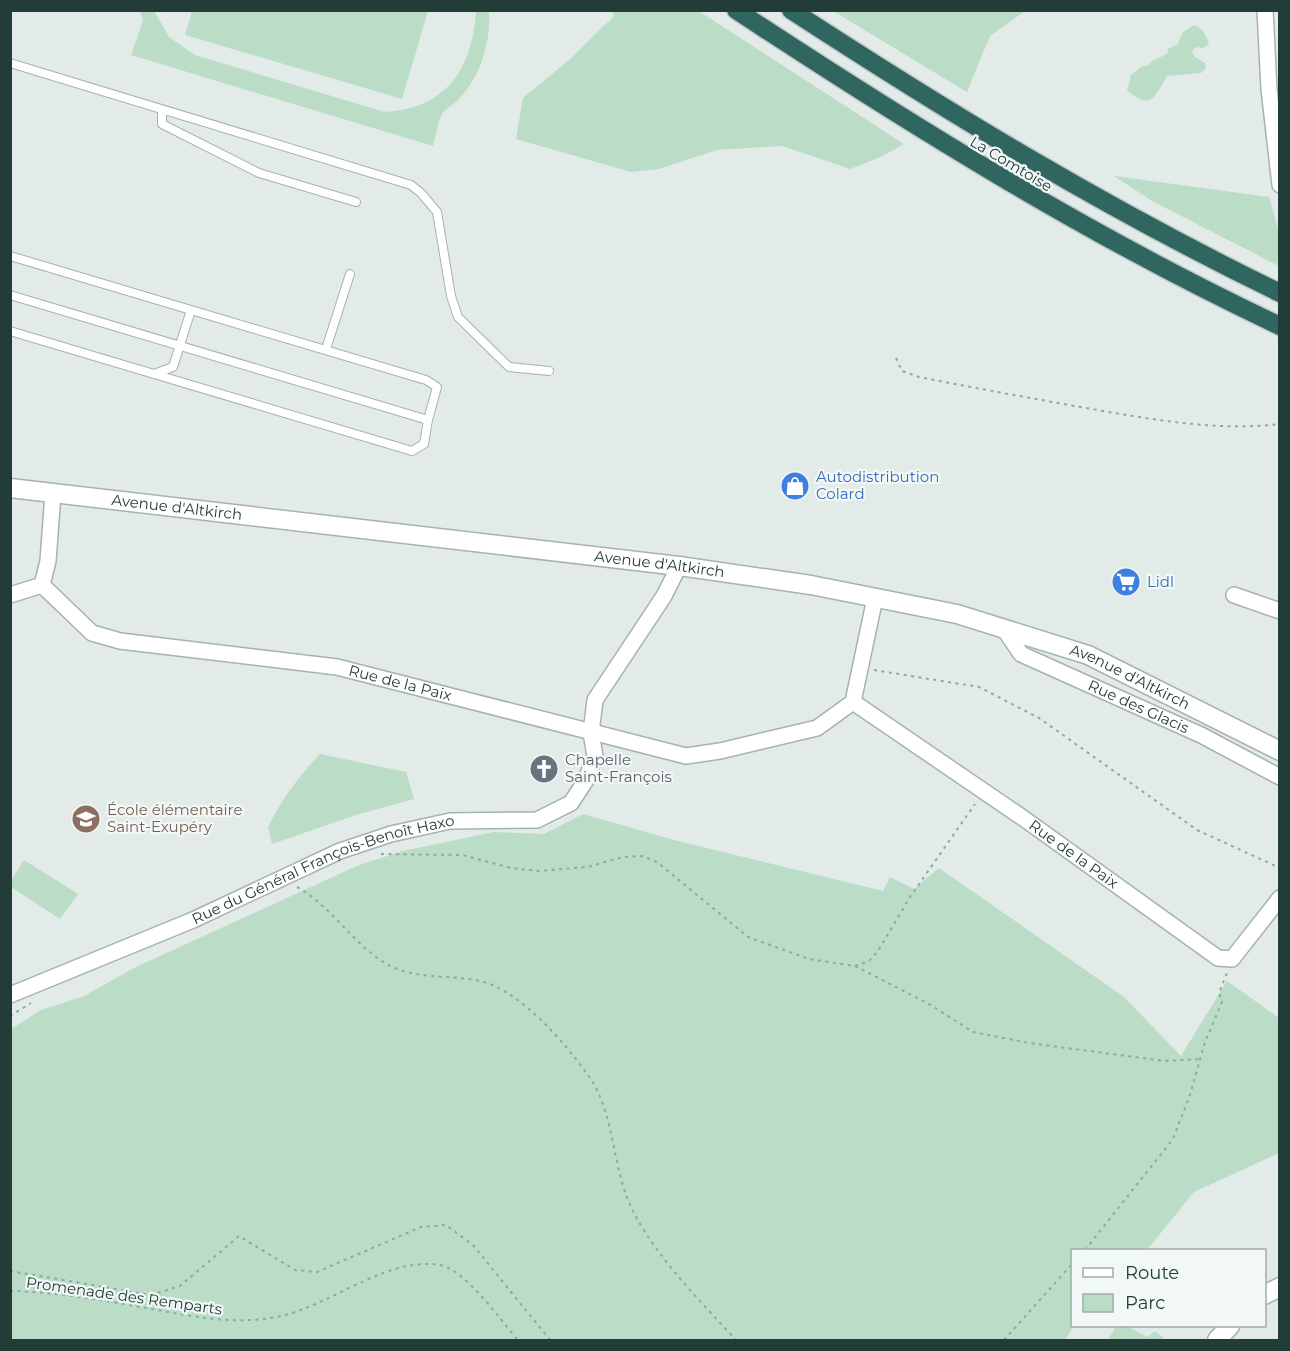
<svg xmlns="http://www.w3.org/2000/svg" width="1290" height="1351" font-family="Montserrat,sans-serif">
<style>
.green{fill:#bbdcc7}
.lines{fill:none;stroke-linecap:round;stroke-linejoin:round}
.service-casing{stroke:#a5b3af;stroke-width:10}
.minor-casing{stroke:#a5b3af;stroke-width:18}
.tertiary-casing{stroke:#a5b3af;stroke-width:21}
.secondary-casing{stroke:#a0b7b1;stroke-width:21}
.motorway-casing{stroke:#c1c8c7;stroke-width:21}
.path{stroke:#83aea4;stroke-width:2;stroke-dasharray:3 4.5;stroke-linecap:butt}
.service{stroke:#fff;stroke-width:8}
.minor{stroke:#fff;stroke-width:15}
.tertiary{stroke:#fff;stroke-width:18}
.secondary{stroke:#fff;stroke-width:18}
.motorway{stroke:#2f6760;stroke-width:18}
.labels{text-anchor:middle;stroke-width:4.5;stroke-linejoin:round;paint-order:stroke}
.street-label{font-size:15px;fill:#223c37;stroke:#f2f8f6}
.shop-label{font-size:15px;fill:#366cbe;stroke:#f2f8f6;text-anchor:start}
.worship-label{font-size:15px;fill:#5b616d;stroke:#f2f8f6;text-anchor:start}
.education-label{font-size:15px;fill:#785e54;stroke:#f2f8f6;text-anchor:start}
</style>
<rect width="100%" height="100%" fill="#e2ebe8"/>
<!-- green -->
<path class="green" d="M697 10 904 144 883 156 850 169 782 146 717 150 659 169 631 172 516 139 523 98 569 60 614 16 612 11Z
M140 11H154L169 37 195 55 385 112C447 108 472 69 476 11H489C491 43 480 79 456 102 453 105 448 107 445 110 438 118 436 136 433 146L131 55 143 21Z
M192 11V10L428 11 402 99 185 35Z
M833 11H1025L990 36 967 92Z
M1194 25C1203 28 1206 35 1209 44L1203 48 1196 47 1192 51 1195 57 1205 63 1206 68 1201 73 1167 76C1155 96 1151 112 1127 90L1131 75 1141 67 1149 65 1152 61 1167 54 1168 49 1178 44 1183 32Z
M1114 176 1269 197 1279 232V266L1152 201Z
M320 754 406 772 414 799 356 815 272 844 268 827C284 796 297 779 320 754Z
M583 814 674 840 883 891 890 877 914 889 939 868 1124 997 1181 1056 1227 981 1279 1018V1153L1194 1192 1147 1250H1072L1074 1326 1065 1340H11V1029L41 1010 84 996 136 967 359 865 403 851 494 832 544 834Z
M24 860 78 894 60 919 11 887V881Z
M1116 1326H1127L1147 1337 1155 1331 1166 1340H1108Z"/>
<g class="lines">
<!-- service casing -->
<g class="service-casing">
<path id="service" d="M10 63 411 185 421 193 437 212 451 296 458 317 509 367 549 371
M162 110V124L259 173 356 202
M10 256 191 310
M10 295 428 420 437 387 426 380 191 310 173 367 154 374 10 331
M326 349 350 274
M154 374 412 451 424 444 428 420"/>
</g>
<!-- minor casing -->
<g class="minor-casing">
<g id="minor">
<path d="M1265 10 1269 89 1280 185"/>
<path id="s1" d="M53 494 48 561 42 585 92 633 120 641 337 667 686 756 720 751 817 728 853 702 875 598"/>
<path d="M10 595 42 585"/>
<path d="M1234 595 1280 611"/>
<path id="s2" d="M1004 629 1021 654 1201 735 1280 777"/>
<path id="s3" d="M853 702 1023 818 1218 958 1232 959 1280 898"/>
<path id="s4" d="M10 995 193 920 340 851 391 834 450 821 537 820 571 803 586 780 595 756 591 733 595 700 664 596 679 566"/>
</g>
</g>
<!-- tertiary casing -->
<g class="tertiary-casing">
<g id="tertiary">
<path id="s5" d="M10 488 679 566 811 585 957 614 1088 655 1280 751"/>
</g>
</g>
<!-- secondary casing -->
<g class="secondary-casing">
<path id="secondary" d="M1264 1295 1280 1287
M1217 1340 1230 1326"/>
</g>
<!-- motorway casing -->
<g class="motorway-casing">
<path id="motorway" d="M736 10C912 126 1089 236 1280 326
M791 10C952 115 1107 209 1280 293"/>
</g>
<!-- path -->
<path class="path" d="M896 358 902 371 919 377C980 389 1041 400 1103 411 1162 421 1220 431 1280 424
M874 670 979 687 1039 718 1197 830 1280 868
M381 854 462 855 511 868 539 871 587 867 623 857 643 856 657 862 748 937 809 959 855 966 869 961 878 951 910 897 975 804
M297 887C335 908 356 951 395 968 422 979 452 975 480 981 520 990 565 1043 588 1075 612 1108 612 1154 625 1192 642 1243 700 1301 736 1340
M855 966 929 1004 973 1032 1029 1043 1165 1061 1201 1059
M10 1016 31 1003
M1085 1250 1173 1139 1190 1095 1205 1042 1222 1002 1219 993 1227 973
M10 1271 151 1295 180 1286 239 1236 295 1270 317 1272 421 1227 446 1225 473 1245 550 1340
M10 1291C55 1292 102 1300 146 1308 191 1316 236 1326 281 1316 331 1305 388 1256 440 1265 466 1270 500 1320 518 1340
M1004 1340 1072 1264"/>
<!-- service -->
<use href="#service" class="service"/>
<!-- minor -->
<use href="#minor" class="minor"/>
<!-- tertiary -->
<use href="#tertiary" class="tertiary"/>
<!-- secondary -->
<use href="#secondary" class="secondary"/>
<!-- motorway -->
<use href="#motorway" class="motorway"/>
</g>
<!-- icons -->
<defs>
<g id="shop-disc" transform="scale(1.5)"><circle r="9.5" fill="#3f7fe0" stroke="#f2f8f6"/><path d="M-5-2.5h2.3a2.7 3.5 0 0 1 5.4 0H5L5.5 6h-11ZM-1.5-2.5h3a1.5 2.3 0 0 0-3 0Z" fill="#fff"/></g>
<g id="supermarket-disc" transform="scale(1.5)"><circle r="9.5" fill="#3f7fe0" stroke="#f2f8f6"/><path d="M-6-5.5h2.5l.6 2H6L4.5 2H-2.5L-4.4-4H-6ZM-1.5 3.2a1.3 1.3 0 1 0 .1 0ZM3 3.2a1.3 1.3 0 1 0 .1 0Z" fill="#fff"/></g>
<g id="church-disc" transform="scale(1.5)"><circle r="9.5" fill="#6b7280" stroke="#f2f8f6"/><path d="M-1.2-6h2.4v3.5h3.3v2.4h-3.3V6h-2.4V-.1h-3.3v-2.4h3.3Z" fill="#fff"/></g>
<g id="school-disc" transform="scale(1.5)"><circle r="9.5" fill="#8d6e63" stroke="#f2f8f6"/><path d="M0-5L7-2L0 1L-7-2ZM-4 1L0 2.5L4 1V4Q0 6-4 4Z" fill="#fff"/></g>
</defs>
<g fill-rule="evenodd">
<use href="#shop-disc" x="795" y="486"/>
<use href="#supermarket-disc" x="1126" y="582"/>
<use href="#church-disc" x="544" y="769"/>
<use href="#school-disc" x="86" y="819"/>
</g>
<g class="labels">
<!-- street labels -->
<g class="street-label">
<text transform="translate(1011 164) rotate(31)" y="5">La Comtoise</text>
<text dy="5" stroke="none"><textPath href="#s5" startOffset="168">Avenue d'Altkirch</textPath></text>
<text dy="5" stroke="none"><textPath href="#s5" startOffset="654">Avenue d'Altkirch</textPath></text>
<text dy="5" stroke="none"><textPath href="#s5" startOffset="1140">Avenue d'Altkirch</textPath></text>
<text dy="5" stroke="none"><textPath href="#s1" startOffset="474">Rue de la Paix</textPath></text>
<text dy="5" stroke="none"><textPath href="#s2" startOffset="159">Rue des Glacis</textPath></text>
<text dy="5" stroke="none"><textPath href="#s3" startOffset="268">Rue de la Paix</textPath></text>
<text dy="5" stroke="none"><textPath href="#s4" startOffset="338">Rue du Général François-Benoît Haxo</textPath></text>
<text transform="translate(124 1296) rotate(8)" y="5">Promenade des Remparts</text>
</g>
<!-- shop labels -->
<g class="shop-label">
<text x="816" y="482">Autodistribution<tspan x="816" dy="17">Colard</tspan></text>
<text x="1147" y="587">Lidl</text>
</g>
<!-- worship labels -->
<g class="worship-label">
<text x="565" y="765">Chapelle<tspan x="565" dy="17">Saint-François</tspan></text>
</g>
<!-- education labels -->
<g class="education-label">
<text x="107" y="815">École élémentaire<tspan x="107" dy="17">Saint-Exupéry</tspan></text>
</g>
</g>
<!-- border -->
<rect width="1290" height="1351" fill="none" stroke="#223c37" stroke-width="24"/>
<!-- legend -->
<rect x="1071" y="1249" width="195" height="78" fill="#f2f8f6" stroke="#9fadaa" stroke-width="1.5"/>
<rect x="1083" y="1268" width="30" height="9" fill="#ffffff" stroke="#9fadaa" stroke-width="1.5"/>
<text x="1125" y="1279" font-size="18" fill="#223c37">Route</text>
<rect x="1083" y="1294" width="30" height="18" fill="#bbdcc7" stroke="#9fadaa" stroke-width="1.5"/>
<text x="1125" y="1309" font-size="18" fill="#223c37">Parc</text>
</svg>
